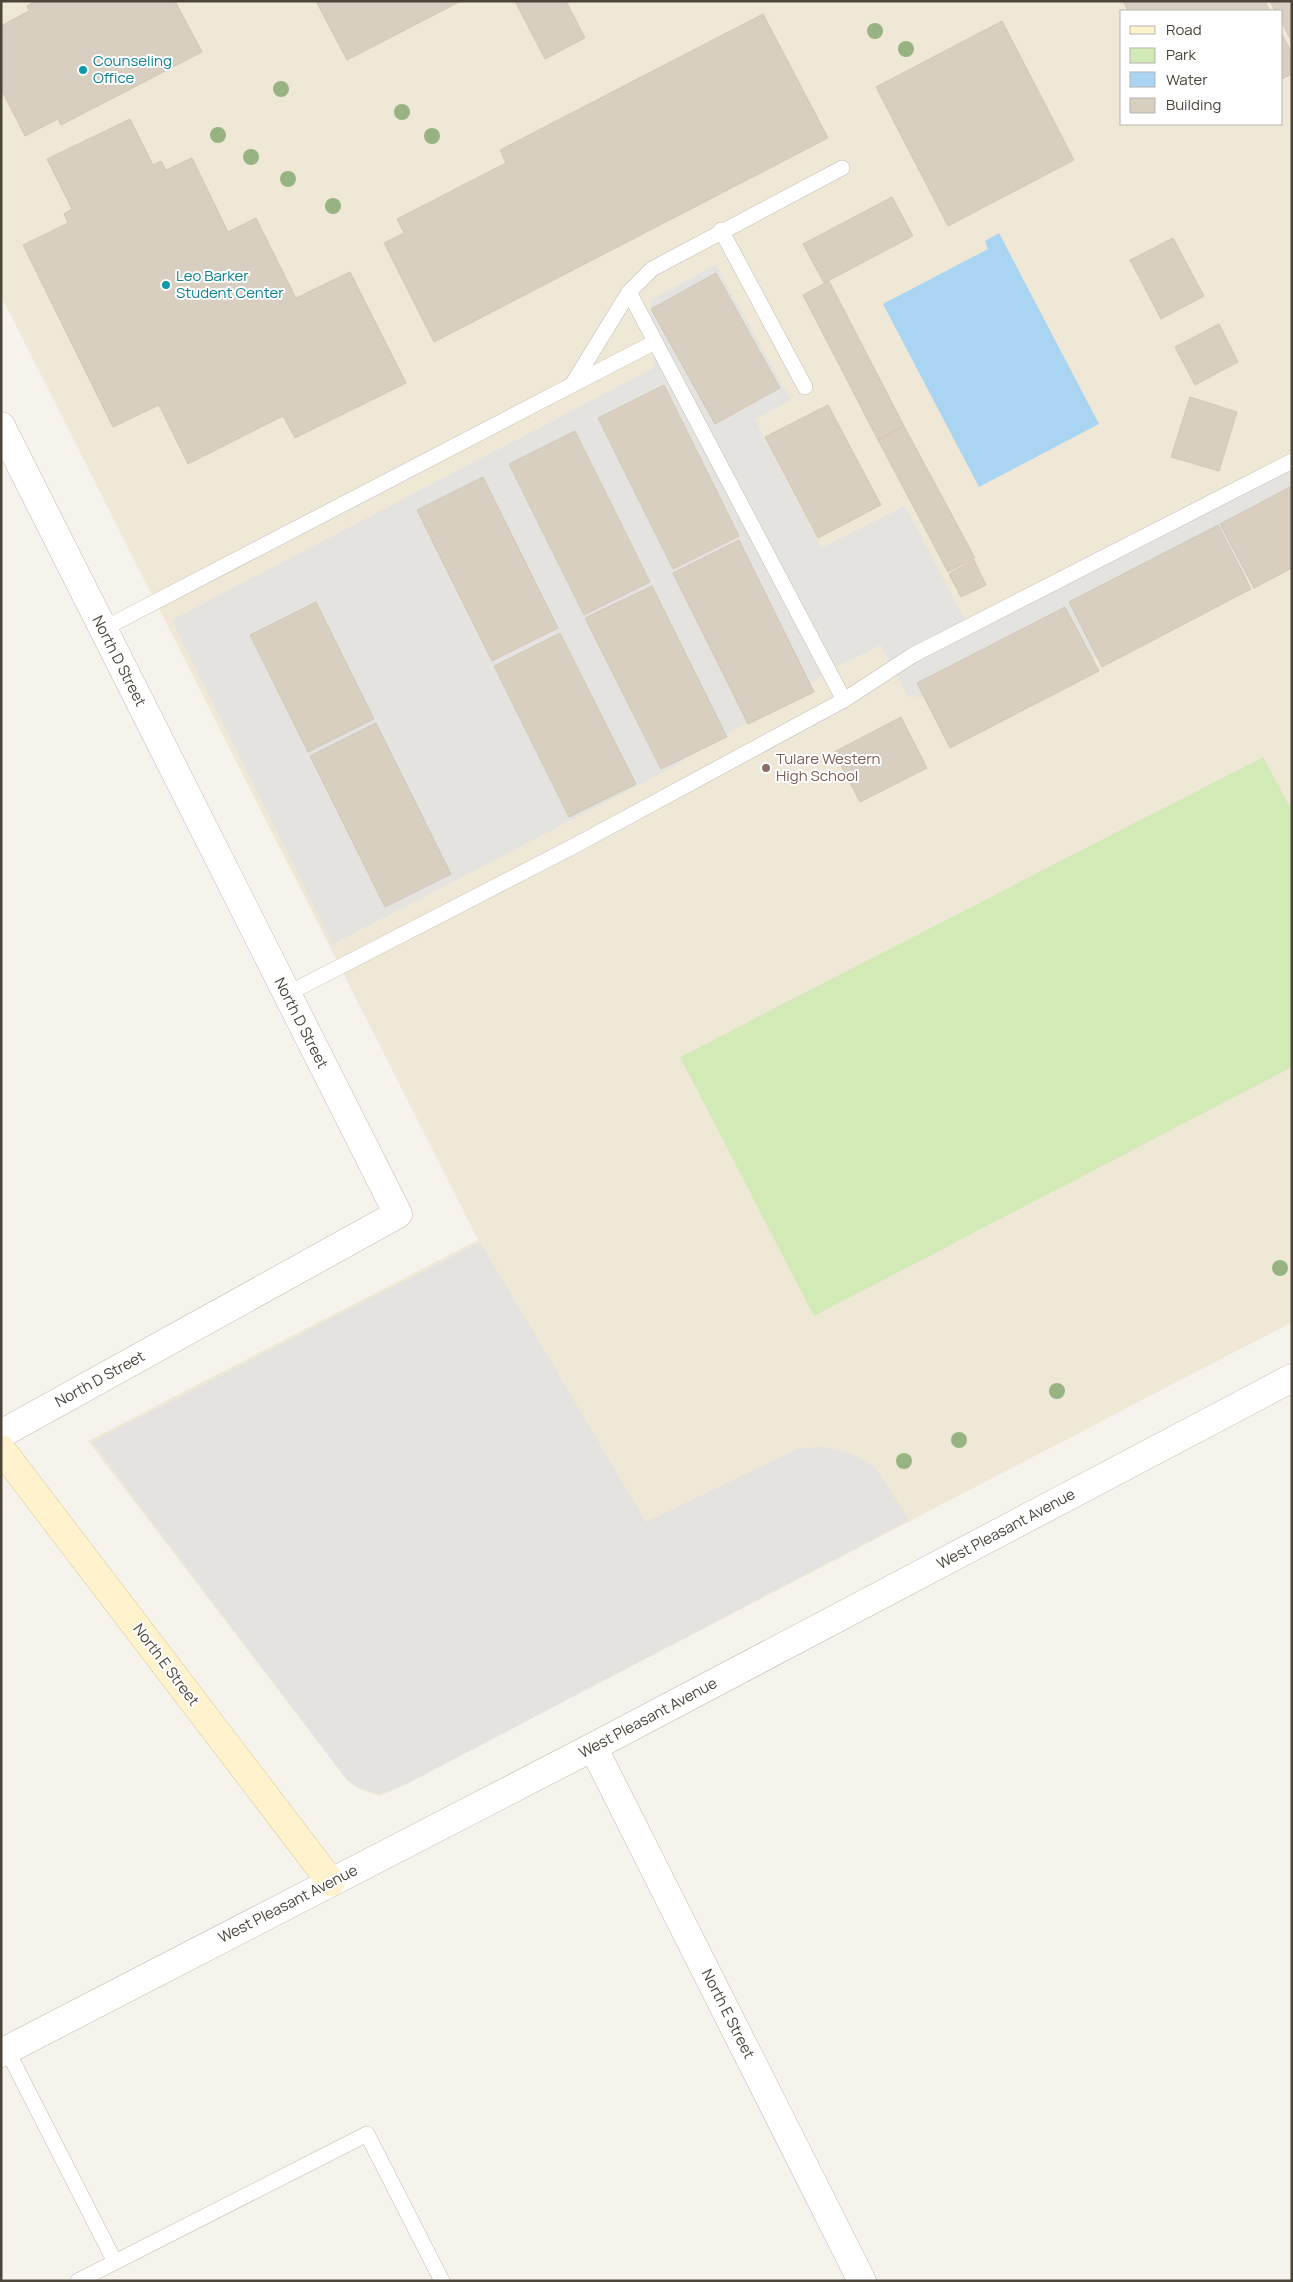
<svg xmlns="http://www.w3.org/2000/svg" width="1293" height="2282" font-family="Manrope,sans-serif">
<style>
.education{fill:#efe8d6;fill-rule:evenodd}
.green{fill:#d2eab5}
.parking{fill:#e5e3e0}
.water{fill:#a9d4f2}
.building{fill:#d8cfc1;stroke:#d3c7b4}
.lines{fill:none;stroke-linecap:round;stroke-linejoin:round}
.lane-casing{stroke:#c2bbae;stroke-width:16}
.street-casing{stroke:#c2bbae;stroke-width:29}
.secondary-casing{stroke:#d6c79b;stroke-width:29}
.lane{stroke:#fff;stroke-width:15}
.street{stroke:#fff;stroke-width:28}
.secondary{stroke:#fff3cd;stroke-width:28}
.tree{fill:#97b381}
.culture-dot{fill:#0f9aa8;stroke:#fff;stroke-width:2}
.education-dot{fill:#8d6e63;stroke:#fff;stroke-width:2}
.labels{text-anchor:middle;stroke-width:4;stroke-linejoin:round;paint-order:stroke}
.culture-label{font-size:15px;fill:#0d838f;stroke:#fff;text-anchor:start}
.street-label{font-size:15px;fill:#4b4439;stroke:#fff}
.education-label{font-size:15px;fill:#785e54;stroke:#fff;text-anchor:start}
</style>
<rect width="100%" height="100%" fill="#f6f3ec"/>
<!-- education -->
<path class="education" d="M1 1H1292V1322L394 1790 379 1796 357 1788 347 1780 88 1441 478 1240 1 296ZM1122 11H1282V124H1122Z"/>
<!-- green -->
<path class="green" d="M1263 757 1292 811V1067L814 1316 680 1057Z"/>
<!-- parking -->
<path class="parking" d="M716 265 791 400 755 419 821 548 905 506 968 626 1292 459V553L952 734 929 696 908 697 881 645 841 664 673 767 333 944 172 620 654 368 651 300Z
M480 1242 646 1522 800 1448 825 1447 852 1454 875 1467 909 1520 405 1785 379 1794 357 1787 347 1780 92 1442Z"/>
<!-- water -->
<path class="water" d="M999 233 1099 424 979 487 883 304 988 249 985 241Z"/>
<!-- building -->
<path class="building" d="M35 1H175L202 52 61 125 58 119 25 136 1 89V26L29 11 27 6Z
M316 1H461L347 60Z
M515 1H566L585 38 545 59Z
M1123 1H1265L1270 11H1128Z
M1270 1H1292V42L1282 23V11H1275Z
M763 14 828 138 434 342 384 243 404 233 397 219 506 163 500 150Z
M1002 21 1074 160 948 226 876 87Z
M1282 34 1292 54V74L1282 79Z
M130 119 153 165 161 161 166 170 192 158 228 232 256 218 296 298 350 272 406 383 295 438 283 416 188 464 159 405 113 427 23 245 68 223 64 214 72 209 47 159Z
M892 197 913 236 824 283 803 244Z
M1173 238 1204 296 1161 319 1130 260Z
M716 273 780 388 715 424 651 309Z
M829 281 904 426 878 440 803 295Z
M1219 324 1238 362 1195 385 1175 347Z
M664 385 739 536 673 569 598 418Z
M1190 397 1237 412 1219 471 1171 457Z
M828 405 881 505 818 538 765 437Z
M904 426 975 558 948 572 878 440Z
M575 431 650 582 584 615 509 464Z
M483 477 558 628 492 661 417 510Z
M1292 486V568L1254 588 1220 524Z
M1218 525 1251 589 1102 667 1069 602Z
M739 540 814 692 748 724 673 573Z
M974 560 986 585 961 597 949 574Z
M652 586 727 737 661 769 585 618Z
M316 602 374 719 308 752 250 635Z
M1065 607 1099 671 950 748 917 683Z
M560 633 636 784 569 817 494 666Z
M901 717 927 768 860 802 834 752Z
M376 723 451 874 385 907 310 756Z"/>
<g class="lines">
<!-- lane casing -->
<g class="lane-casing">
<path id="lane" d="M721 230 805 387
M629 292 844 700
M572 385 655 342
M103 629 572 385 629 292 652 269 842 168
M287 994 574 846 844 700 913 655 1292 461
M7 2050 115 2262
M78 2281 367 2134 442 2281"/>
</g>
<!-- street casing -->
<g class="street-casing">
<path id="street" d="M1 426 398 1214 1 1434
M593 1747 862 2281
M1 2053 593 1747 1292 1378"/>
</g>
<!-- secondary casing -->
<g class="secondary-casing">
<path id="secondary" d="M1 1449 331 1882"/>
</g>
<!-- lane -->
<use href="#lane" class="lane"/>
<!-- street -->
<use href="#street" class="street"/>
<!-- secondary -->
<use href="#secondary" class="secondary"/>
</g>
<!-- trees -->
<g class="tree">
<circle cx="875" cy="31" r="8"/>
<circle cx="906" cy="49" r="8"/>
<circle cx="281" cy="89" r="8"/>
<circle cx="402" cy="112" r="8"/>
<circle cx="218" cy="135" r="8"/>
<circle cx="432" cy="136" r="8"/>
<circle cx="251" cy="157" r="8"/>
<circle cx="288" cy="179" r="8"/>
<circle cx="333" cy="206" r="8"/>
<circle cx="1280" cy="1268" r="8"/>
<circle cx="1057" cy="1391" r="8"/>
<circle cx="959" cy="1440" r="8"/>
<circle cx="904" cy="1461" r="8"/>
</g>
<!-- markers -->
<g class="culture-dot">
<circle cx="83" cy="70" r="5"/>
<circle cx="166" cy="285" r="5"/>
</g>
<circle class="education-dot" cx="766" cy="768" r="5"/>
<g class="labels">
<!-- culture labels -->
<g class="culture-label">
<text x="93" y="66">Counseling<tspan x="93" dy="17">Office</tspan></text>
<text x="176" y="281">Leo Barker<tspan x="176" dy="17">Student Center</tspan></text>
</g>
<!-- street labels -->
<g class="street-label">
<text transform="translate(119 661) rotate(63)" y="5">North D Street</text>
<text transform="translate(301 1023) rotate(63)" y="5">North D Street</text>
<text transform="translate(100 1379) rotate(-29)" y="5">North D Street</text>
<text transform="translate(1006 1529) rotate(-28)" y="5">West Pleasant Avenue</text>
<text transform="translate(166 1665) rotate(53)" y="5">North E Street</text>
<text transform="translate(648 1718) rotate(-28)" y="5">West Pleasant Avenue</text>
<text transform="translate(288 1904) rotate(-27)" y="5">West Pleasant Avenue</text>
<text transform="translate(728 2014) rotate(63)" y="5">North E Street</text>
</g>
<!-- education labels -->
<g class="education-label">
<text x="776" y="764">Tulare Western<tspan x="776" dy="17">High School</tspan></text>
</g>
</g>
<!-- border -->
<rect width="1293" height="2282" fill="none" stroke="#4b4439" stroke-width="5"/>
<!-- legend -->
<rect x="1120" y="10" width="162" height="115" fill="#ffffff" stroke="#b7b4b0"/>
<rect x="1130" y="26" width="25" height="8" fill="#fff3cd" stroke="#b7b4b0"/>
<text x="1166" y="35" font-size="15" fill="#4b4439">Road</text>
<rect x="1130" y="48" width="25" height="15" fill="#d2eab5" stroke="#b7b4b0"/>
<text x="1166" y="60" font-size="15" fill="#4b4439">Park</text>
<rect x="1130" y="72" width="25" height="15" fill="#a9d4f2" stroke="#b7b4b0"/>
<text x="1166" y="85" font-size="15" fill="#4b4439">Water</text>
<rect x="1130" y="98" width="25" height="15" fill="#d8cfc1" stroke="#b7b4b0"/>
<text x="1166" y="110" font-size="15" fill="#4b4439">Building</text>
</svg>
